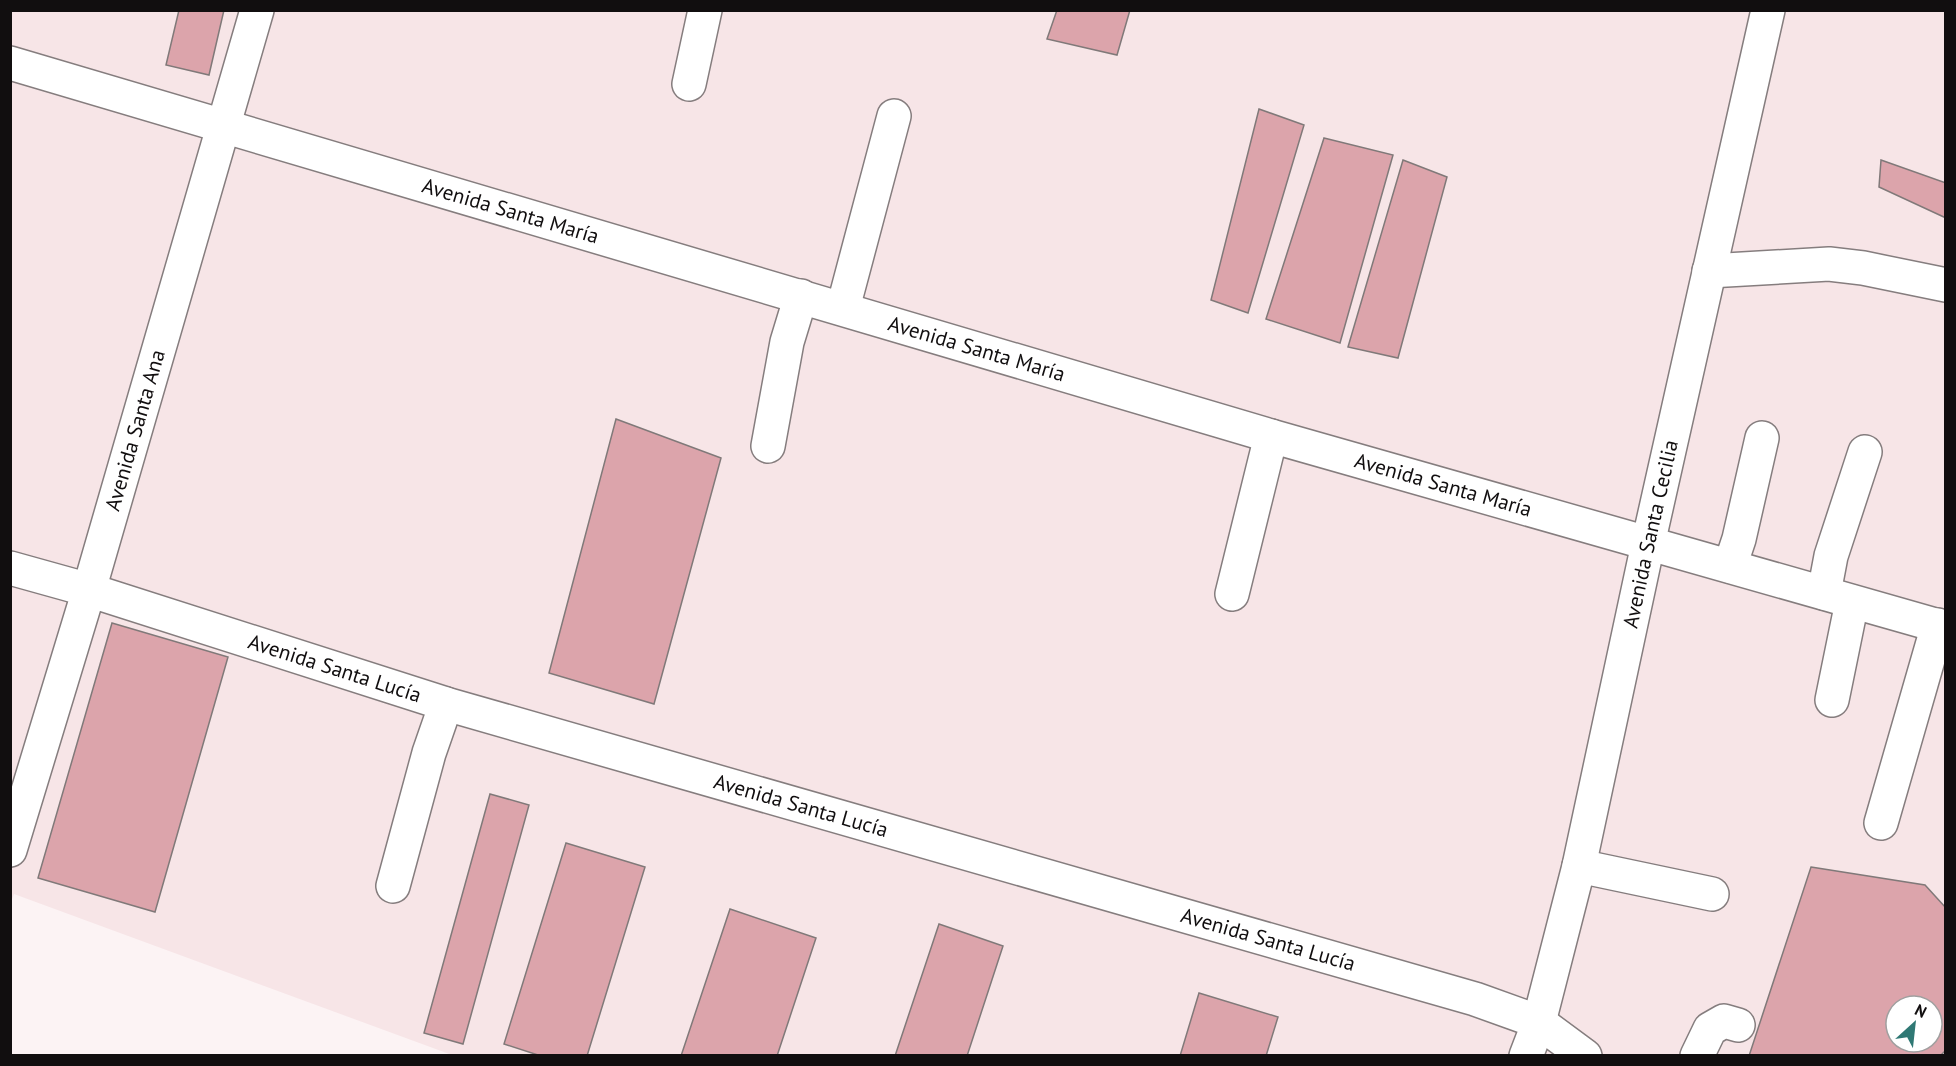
<svg xmlns="http://www.w3.org/2000/svg" width="1956" height="1066" font-family="'PT Sans',sans-serif">
<style>
.built{fill:#f7e5e7;fill-rule:evenodd}
.building{fill:#dca4ab;stroke:#807979;stroke-width:1.5;fill-rule:evenodd}
.lines{fill:none;stroke-linecap:round;stroke-linejoin:round}
.minor-casing{stroke:#857d7e;stroke-width:36}
.minor{stroke:#fff;stroke-width:33}
.labels{text-anchor:middle;stroke-width:4.5;stroke-linejoin:round;paint-order:stroke}
.street-label{font-size:21px;fill:#110e0f;stroke:#fff}
</style>
<rect width="100%" height="100%" fill="#fcf3f4"/>
<!-- built -->
<path class="built" d="M11 11H1945V1055H452L14 894 11 902ZM1896 1006H1932V1042H1896Z"/>
<!-- building -->
<path class="building" d="M179 10H224L209 75 166 65Z
M1057 10H1130L1117 55 1047 39Z
M1259 109 1304 125 1248 313 1211 300Z
M1324 138 1393 155 1340 343 1266 319Z
M1403 160 1447 177 1398 358 1348 347Z
M1881 160 1946 183V218L1879 187Z
M616 419 721 458 654 704 549 673Z
M112 623 228 657 155 912 38 878Z
M490 794 529 805 463 1044 424 1033Z
M566 843 645 867 587 1056H541L504 1044Z
M1811 867 1925 885 1946 908V1050L1940 1056H1749ZM1896 1006H1932V1042H1896Z
M730 909 816 938 777 1056H681Z
M939 924 1003 946 967 1056H895Z
M1199 993 1278 1017 1266 1056H1180Z"/>
<g class="lines">
<!-- minor casing -->
<g class="minor-casing">
<g id="minor">
<path id="s1" d="M10 63 1271 436 1946 628"/>
<path d="M689 84 705 10"/>
<path d="M1709 271 1829 264 1863 268 1946 285"/>
<path d="M843 308 894 116"/>
<path d="M768 446 787 342 801 296"/>
<path d="M1730 566 1739 539 1762 438"/>
<path id="s2" d="M10 568 89 590 446 704 1475 999 1539 1022 1585 1056"/>
<path d="M1824 593 1831 556 1865 452"/>
<path d="M1232 594 1271 436"/>
<path d="M1832 700 1852 602"/>
<path d="M1881 823 1938 625"/>
<path id="s3" d="M10 850 89 590 257 10"/>
<path d="M1579 866 1712 894"/>
<path d="M393 886 429 753 446 704"/>
<path id="s4" d="M1526 1056 1539 1022 1579 866 1648 544 1768 10"/>
<path d="M1697 1056 1710 1029 1724 1021 1738 1025"/>
</g>
</g>
<!-- minor -->
<use href="#minor" class="minor"/>
</g>
<g class="labels">
<!-- street labels -->
<g class="street-label">
<text dy="7" stroke="none"><textPath href="#s1" startOffset="522">Avenida Santa María</textPath></text>
<text dy="7" stroke="none"><textPath href="#s1" startOffset="1008">Avenida Santa María</textPath></text>
<text dy="7" stroke="none"><textPath href="#s3" startOffset="438">Avenida Santa Ana</textPath></text>
<text dy="7" stroke="none"><textPath href="#s1" startOffset="1494">Avenida Santa María</textPath></text>
<text dy="7" stroke="none"><textPath href="#s4" startOffset="537">Avenida Santa Cecilia</textPath></text>
<text dy="7" stroke="none"><textPath href="#s2" startOffset="340">Avenida Santa Lucía</textPath></text>
<text dy="7" stroke="none"><textPath href="#s2" startOffset="826">Avenida Santa Lucía</textPath></text>
<text dy="7" stroke="none"><textPath href="#s2" startOffset="1312">Avenida Santa Lucía</textPath></text>
</g>
</g>
<!-- border -->
<rect width="1956" height="1066" fill="none" stroke="#110e0f" stroke-width="24"/>
<!-- north arrow -->
<g transform="translate(1914 1024) rotate(27)"><circle r="28" fill="#ffffff" stroke="#a09f9f" stroke-width="1.5"/>
<path d="M0-4.5L10 22L0 15L-10 22Z" fill="#2f7874"/>
<text y="-9" font-size="16" font-weight="bold" text-anchor="middle" fill="#110e0f">N</text>
</g>
</svg>
